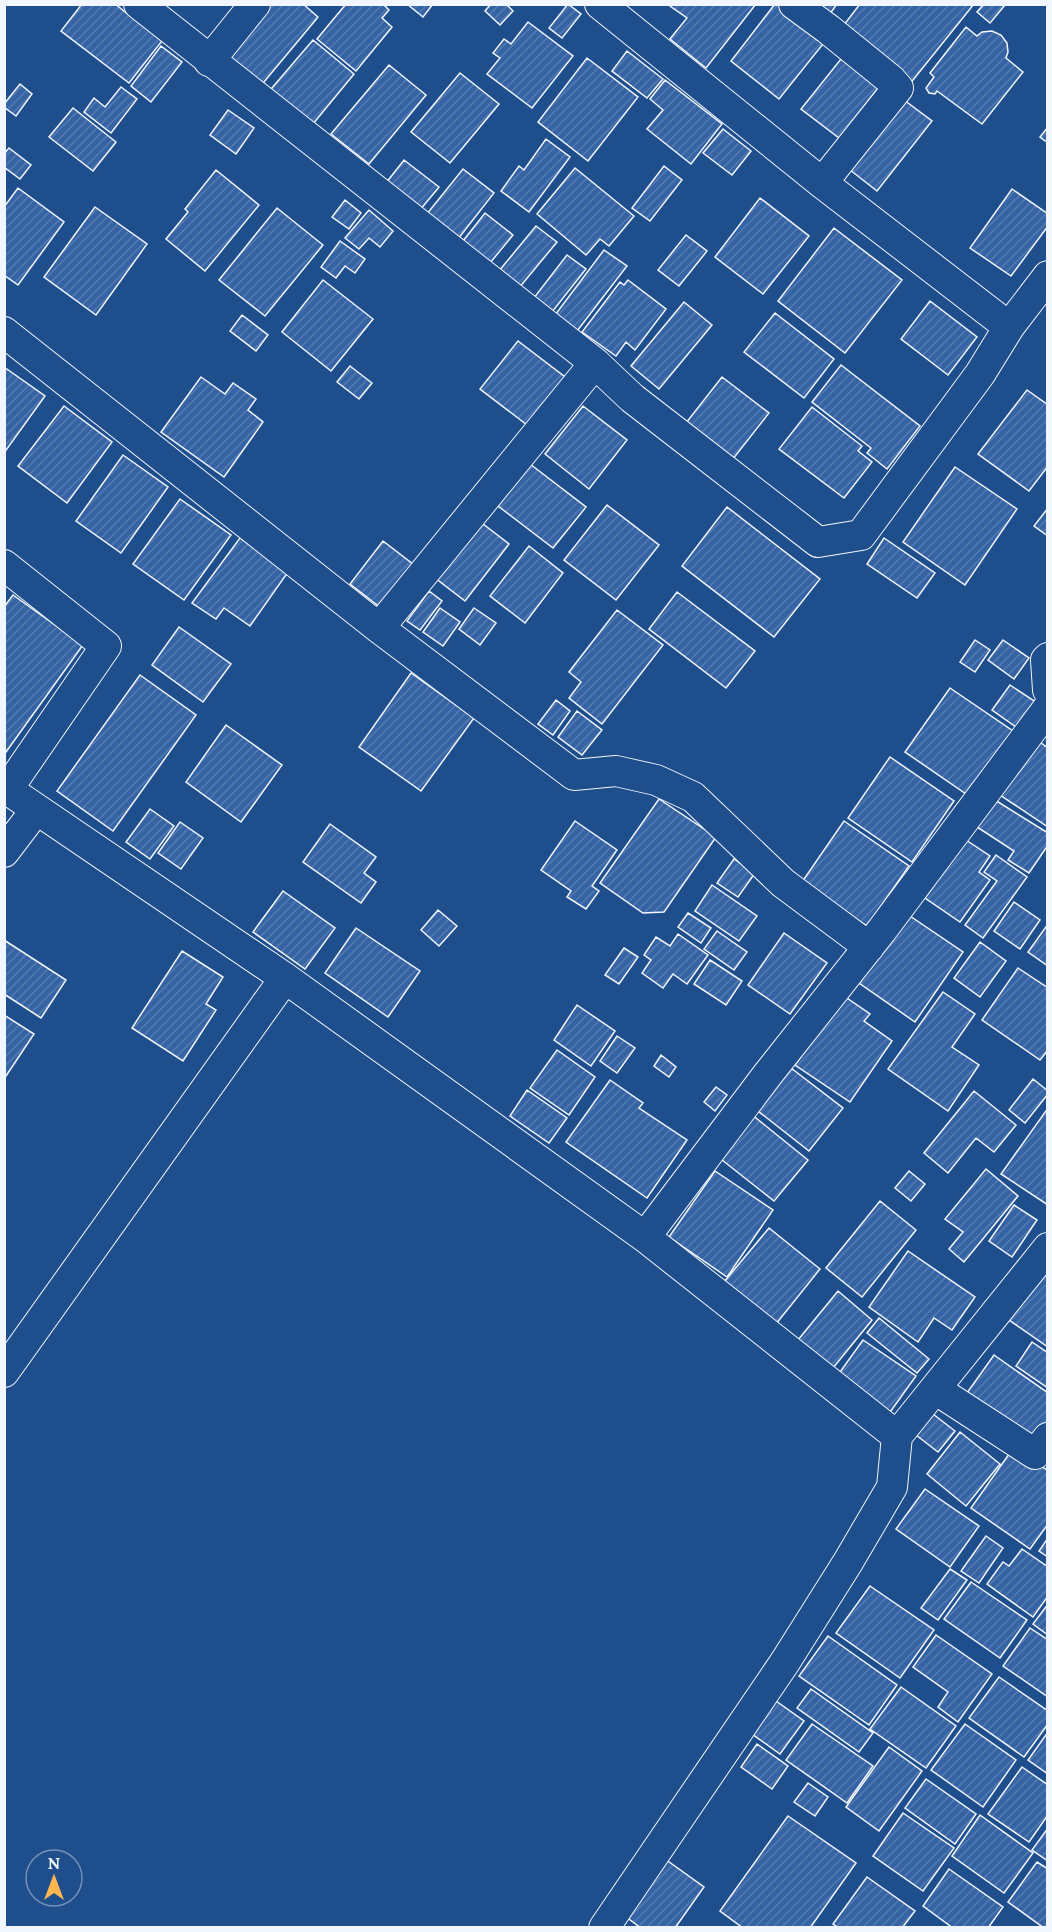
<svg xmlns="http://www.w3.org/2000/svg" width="1052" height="1932" font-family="Lora,serif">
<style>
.building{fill:url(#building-hatch);stroke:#f2f6ff;stroke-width:1.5}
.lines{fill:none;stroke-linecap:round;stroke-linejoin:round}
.street-casing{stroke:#f2f6ff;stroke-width:32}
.street{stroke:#1f4e8c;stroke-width:30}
</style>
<defs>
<pattern id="building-hatch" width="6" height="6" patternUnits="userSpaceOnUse" patternTransform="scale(1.5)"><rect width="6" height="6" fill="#3563a3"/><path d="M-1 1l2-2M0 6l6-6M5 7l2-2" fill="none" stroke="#537ab1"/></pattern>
</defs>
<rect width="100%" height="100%" fill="#1f4e8c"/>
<!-- building -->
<path class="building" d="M82 4H115L162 41 129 83 61 31Z
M268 4H303L318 17 259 88 223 59Z
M346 4H383L389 10 382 18 392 27 356 71 317 39Z
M407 4H433L423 17Z
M491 4H506L513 11 500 25 485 11Z
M568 4 581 14 562 38 549 28Z
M671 4H756L706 68 670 39 687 18 670 6Z
M775 4H782L827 39 779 99 731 61Z
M810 4H837L827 18Z
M860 4H974L909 85 840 30Z
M984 4H1004L1005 5 990 23 977 12Z
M528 22 573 56 532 108 487 74 500 58 493 53 504 39 511 44Z
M966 27 977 36 982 32 992 31 1001 35 1007 43 1008 52 1006 58 1023 72 982 124 937 91 935 94 929 93 926 88 934 77 930 73Z
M313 40 354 74 308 130 266 95Z
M161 46 182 62 151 102 131 86Z
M627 51 663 79 647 98 612 71Z
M845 54 882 83 839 138 801 109Z
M587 58 638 97 588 161 538 122Z
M389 65 426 95 369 164 331 134Z
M460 73 499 104 450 163 411 132Z
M665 80 722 124 691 164 647 129 663 110 650 99Z
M20 84 32 94 16 116 4 107V104Z
M121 87 137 99 111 133 84 112 94 98 105 107Z
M900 97 932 121 877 191 845 166Z
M73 108 116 142 93 171 49 137Z
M228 110 254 128 236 154 210 135Z
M1048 127V143L1040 137Z
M723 129 751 151 732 175 703 153Z
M546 139 570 157 529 212 501 191 519 166 524 170Z
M9 148 31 165 20 179 4 167V154Z
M404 160 439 187 420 210 386 183Z
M664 166 682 180 650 221 632 208Z
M575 168 634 216 609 246 600 239 586 255 537 214Z
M463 169 494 193 458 239 426 215Z
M216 170 259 205 205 271 166 239 188 212 185 209Z
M18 188 64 222 18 285 4 275V207Z
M1012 189 1048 214V226L1011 276 970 248Z
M760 198 809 236 763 294 715 257Z
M345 200 361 213 349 229 332 217Z
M95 207 147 244 96 315 44 277Z
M277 208 323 245 265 316 219 280Z
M369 210 393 231 380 247 369 238 359 249 345 238Z
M485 213 513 235 490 263 463 241Z
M536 226 557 242 519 288 499 271Z
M834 228 902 280 845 353 778 301Z
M686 235 707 251 679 286 658 270Z
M340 241 365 259 355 273 345 266 336 278 321 267Z
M604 250 627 266 574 335 552 319Z
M567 255 586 269 548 317 530 303Z
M323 280 373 319 331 371 282 332Z
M628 280 666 309 635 350 626 342 616 356 582 332 620 282 624 285Z
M930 301 977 337 948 375 901 339Z
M684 302 712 325 659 389 631 366Z
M775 313 834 359 804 398 744 352Z
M242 315 268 335 256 351 230 331Z
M518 341 569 380 531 428 480 389Z
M841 365 920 426 887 469 867 453 871 448 812 402Z
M350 366 372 383 359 399 337 382Z
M4 367 45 396 4 453Z
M201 377 225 394 233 383 256 399 248 410 263 422 224 477 161 432Z
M722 377 769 413 729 464 682 428Z
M1027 390 1048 405V466L1029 491 978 454Z
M64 406 112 442 67 503 18 466Z
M583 406 627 440 589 489 545 454Z
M812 407 862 446 858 451 872 462 844 498 779 449Z
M123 455 168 487 121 553 76 521Z
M530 464 586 507 553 548 498 506Z
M955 467 1017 509 965 585 903 542Z
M180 499 231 535 184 600 133 564Z
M607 505 659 545 616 600 564 560Z
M727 507 820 579 774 637 682 566Z
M1048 508V536L1034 526Z
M474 517 509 544 465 601 430 574Z
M240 538 288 572 250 626 224 608 216 619 192 603Z
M884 538 935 573 917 598 867 564Z
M383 541 418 568 385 611 350 584Z
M529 546 563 573 525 623 490 596Z
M429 591 442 601 420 630 407 621Z
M677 592 755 651 726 688 649 629Z
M13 595 83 645 6 752 4 751V607Z
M440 608 460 622 443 646 423 632Z
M474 608 496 623 480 645 459 629Z
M617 610 663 645 602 724 569 698 581 682 569 672Z
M179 627 231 664 203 702 152 665Z
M975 640 990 650 975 672 960 662Z
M1003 640 1029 658 1014 679 988 660Z
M411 673 474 718 421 791 359 747Z
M140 675 196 715 113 831 57 791Z
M1010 685 1037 703 1019 729 992 710Z
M950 688 1013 731 969 796 905 752Z
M556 700 570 711 553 735 538 724Z
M577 711 602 730 582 755 558 737Z
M226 725 282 765 241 822 186 782Z
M1038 741 1048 748V827L1000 795Z
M890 757 954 801 912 862 848 818Z
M659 799 716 837 664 912 643 913 600 883Z
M995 800 1048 833V845L1029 873 1008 860 1014 851 977 827Z
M150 809 174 826 150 859 126 842Z
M575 821 617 850 592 886 599 891 586 909 567 897 571 891 541 870Z
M844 821 909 866 867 926 802 882Z
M180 822 203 838 181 869 158 853Z
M330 824 376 857 364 873 376 882 361 903 303 862Z
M966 840 990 856 979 872 990 880 960 922 925 898Z
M996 855 1027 877 983 938 965 925 997 881 984 872Z
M734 859 755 873 738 897 717 883Z
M712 885 757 916 739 941 695 911Z
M283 891 335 928 305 969 253 932Z
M1014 902 1040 920 1020 949 994 931Z
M438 910 457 926 439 946 421 930Z
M688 913 711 928 701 943 678 927Z
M907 914 963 952 915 1022 859 983Z
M1048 924V966L1028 952Z
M356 928 420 971 388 1017 325 973Z
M717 931 747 952 734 970 704 949Z
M784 933 827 963 790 1014 748 985Z
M678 934 708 955 687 984 673 974 663 988 642 973 651 960 644 955 656 937 670 946Z
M4 940 66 980 41 1018 4 994Z
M980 942 1006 961 980 997 954 978Z
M624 948 638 957 619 984 605 975Z
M182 951 223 977 206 1004 216 1010 183 1061 132 1028Z
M710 960 742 981 726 1005 694 984Z
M1018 968 1048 988V1050L1040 1060 982 1020Z
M943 992 975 1014 952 1047 979 1065 948 1111 888 1069Z
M844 996 870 1014 864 1021 892 1041 850 1102 795 1065Z
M577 1005 615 1031 591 1066 554 1040Z
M4 1015 34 1034 4 1079Z
M617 1036 635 1048 617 1073 600 1061Z
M557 1050 595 1077 569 1115 530 1088Z
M661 1055 676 1067 669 1077 654 1066Z
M791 1068 843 1108 809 1151 758 1111Z
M1033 1079 1048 1091V1094L1025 1123 1009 1110Z
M610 1080 643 1103 639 1108 687 1140 647 1198 566 1142Z
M716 1087 727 1095 715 1111 704 1102Z
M527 1090 567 1118 549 1143 510 1116Z
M974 1091 1016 1125 994 1152 976 1138 948 1173 924 1153Z
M1048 1108V1205L1001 1174Z
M751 1114 808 1160 774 1201 717 1156Z
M986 1169 1018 1196 964 1262 949 1249 963 1232 945 1219Z
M715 1171 773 1210 727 1277 669 1237Z
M909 1171 925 1184 911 1201 895 1188Z
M880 1201 916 1230 862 1297 826 1268Z
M1014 1205 1037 1220 1012 1257 989 1241Z
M769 1228 820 1269 776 1324 724 1282Z
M908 1251 975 1297 952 1330 934 1318 918 1342 869 1307Z
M1048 1267V1347L1009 1320Z
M838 1291 872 1320 833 1368 798 1340Z
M879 1318 929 1359 917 1373 867 1333Z
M863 1340 916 1376 888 1415 835 1379Z
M1032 1342 1048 1353V1388L1016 1366Z
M994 1355 1048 1393V1426L1033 1446 964 1397Z
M933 1414 955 1431 938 1452 916 1435Z
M960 1432 1000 1464 966 1506 927 1474Z
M1014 1447 1048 1471V1524L1030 1549 971 1508Z
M925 1489 979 1526 950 1567 896 1529Z
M986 1536 1003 1548 979 1583 961 1571Z
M1048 1538V1557L1039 1551Z
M1022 1549 1048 1567V1596L1033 1617 987 1584 1003 1562 1009 1566Z
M950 1569 967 1580 938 1620 921 1608Z
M971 1582 1027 1620 1000 1658 944 1619Z
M870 1586 934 1630 900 1678 836 1633Z
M1048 1604V1635L1033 1624Z
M1030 1628 1048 1640V1697L1003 1666Z
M936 1635 992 1674 958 1722 938 1707 948 1692 913 1667Z
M828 1636 897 1685 869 1725 799 1676Z
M999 1677 1048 1711V1724L1024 1757 969 1718Z
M901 1687 956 1726 926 1768 870 1729Z
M811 1689 873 1733 859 1752 797 1708Z
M776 1701 804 1721 780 1754 752 1734Z
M812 1724 873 1766 847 1803 786 1760Z
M965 1724 1016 1760 983 1807 931 1770Z
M1048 1732V1774L1028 1760Z
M757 1744 788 1766 772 1789 741 1767Z
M889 1747 922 1771 879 1831 846 1807Z
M1022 1767 1048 1785V1815L1029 1842 988 1814Z
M926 1779 976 1814 955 1844 905 1808Z
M808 1783 828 1797 815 1816 794 1802Z
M903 1813 954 1848 923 1891 873 1856Z
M980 1815 1033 1853 1004 1893 952 1856Z
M788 1816 856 1863 810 1928H743L720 1911Z
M1048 1828V1861L1032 1850Z
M665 1859 704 1887 675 1928H641L625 1916Z
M1037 1862 1048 1869V1928H1044L1008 1902Z
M949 1869 1003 1907 988 1928H953L923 1906Z
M867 1877 915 1911 902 1928H839L833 1924Z"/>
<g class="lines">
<!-- street casing -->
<g class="street-casing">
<path id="street" d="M139 4 595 363 632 398 818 542 861 535 980 374 1009 327
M600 4 822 183 1009 327 1048 276
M794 4 828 29 891 80 898 88 822 183
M209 61 255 4
M4 332 379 628 574 775 616 771 656 780 693 797 783 883 869 947
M4 565 106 646 7 790
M379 628 595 363
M1048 658 1046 660 1048 690
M4 787 285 978 645 1237 897 1436 1048 1248
M4 852 36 810
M645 1237 768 1074 882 930 1048 708
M4 1372 285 978
M935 1389 1035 1454 1048 1438
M604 1928 785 1662 848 1562 892 1487 897 1436"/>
</g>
<!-- street -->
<use href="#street" class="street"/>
</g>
<!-- border -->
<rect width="1052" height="1932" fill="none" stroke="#f2f6ff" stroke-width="12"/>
<!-- north arrow -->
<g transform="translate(54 1878)"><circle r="28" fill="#1f4e8c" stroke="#7391ba" stroke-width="1.5"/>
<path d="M0-4.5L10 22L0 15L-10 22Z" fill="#ffb74d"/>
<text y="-9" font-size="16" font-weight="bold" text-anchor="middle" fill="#f2f6ff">N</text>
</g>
</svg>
